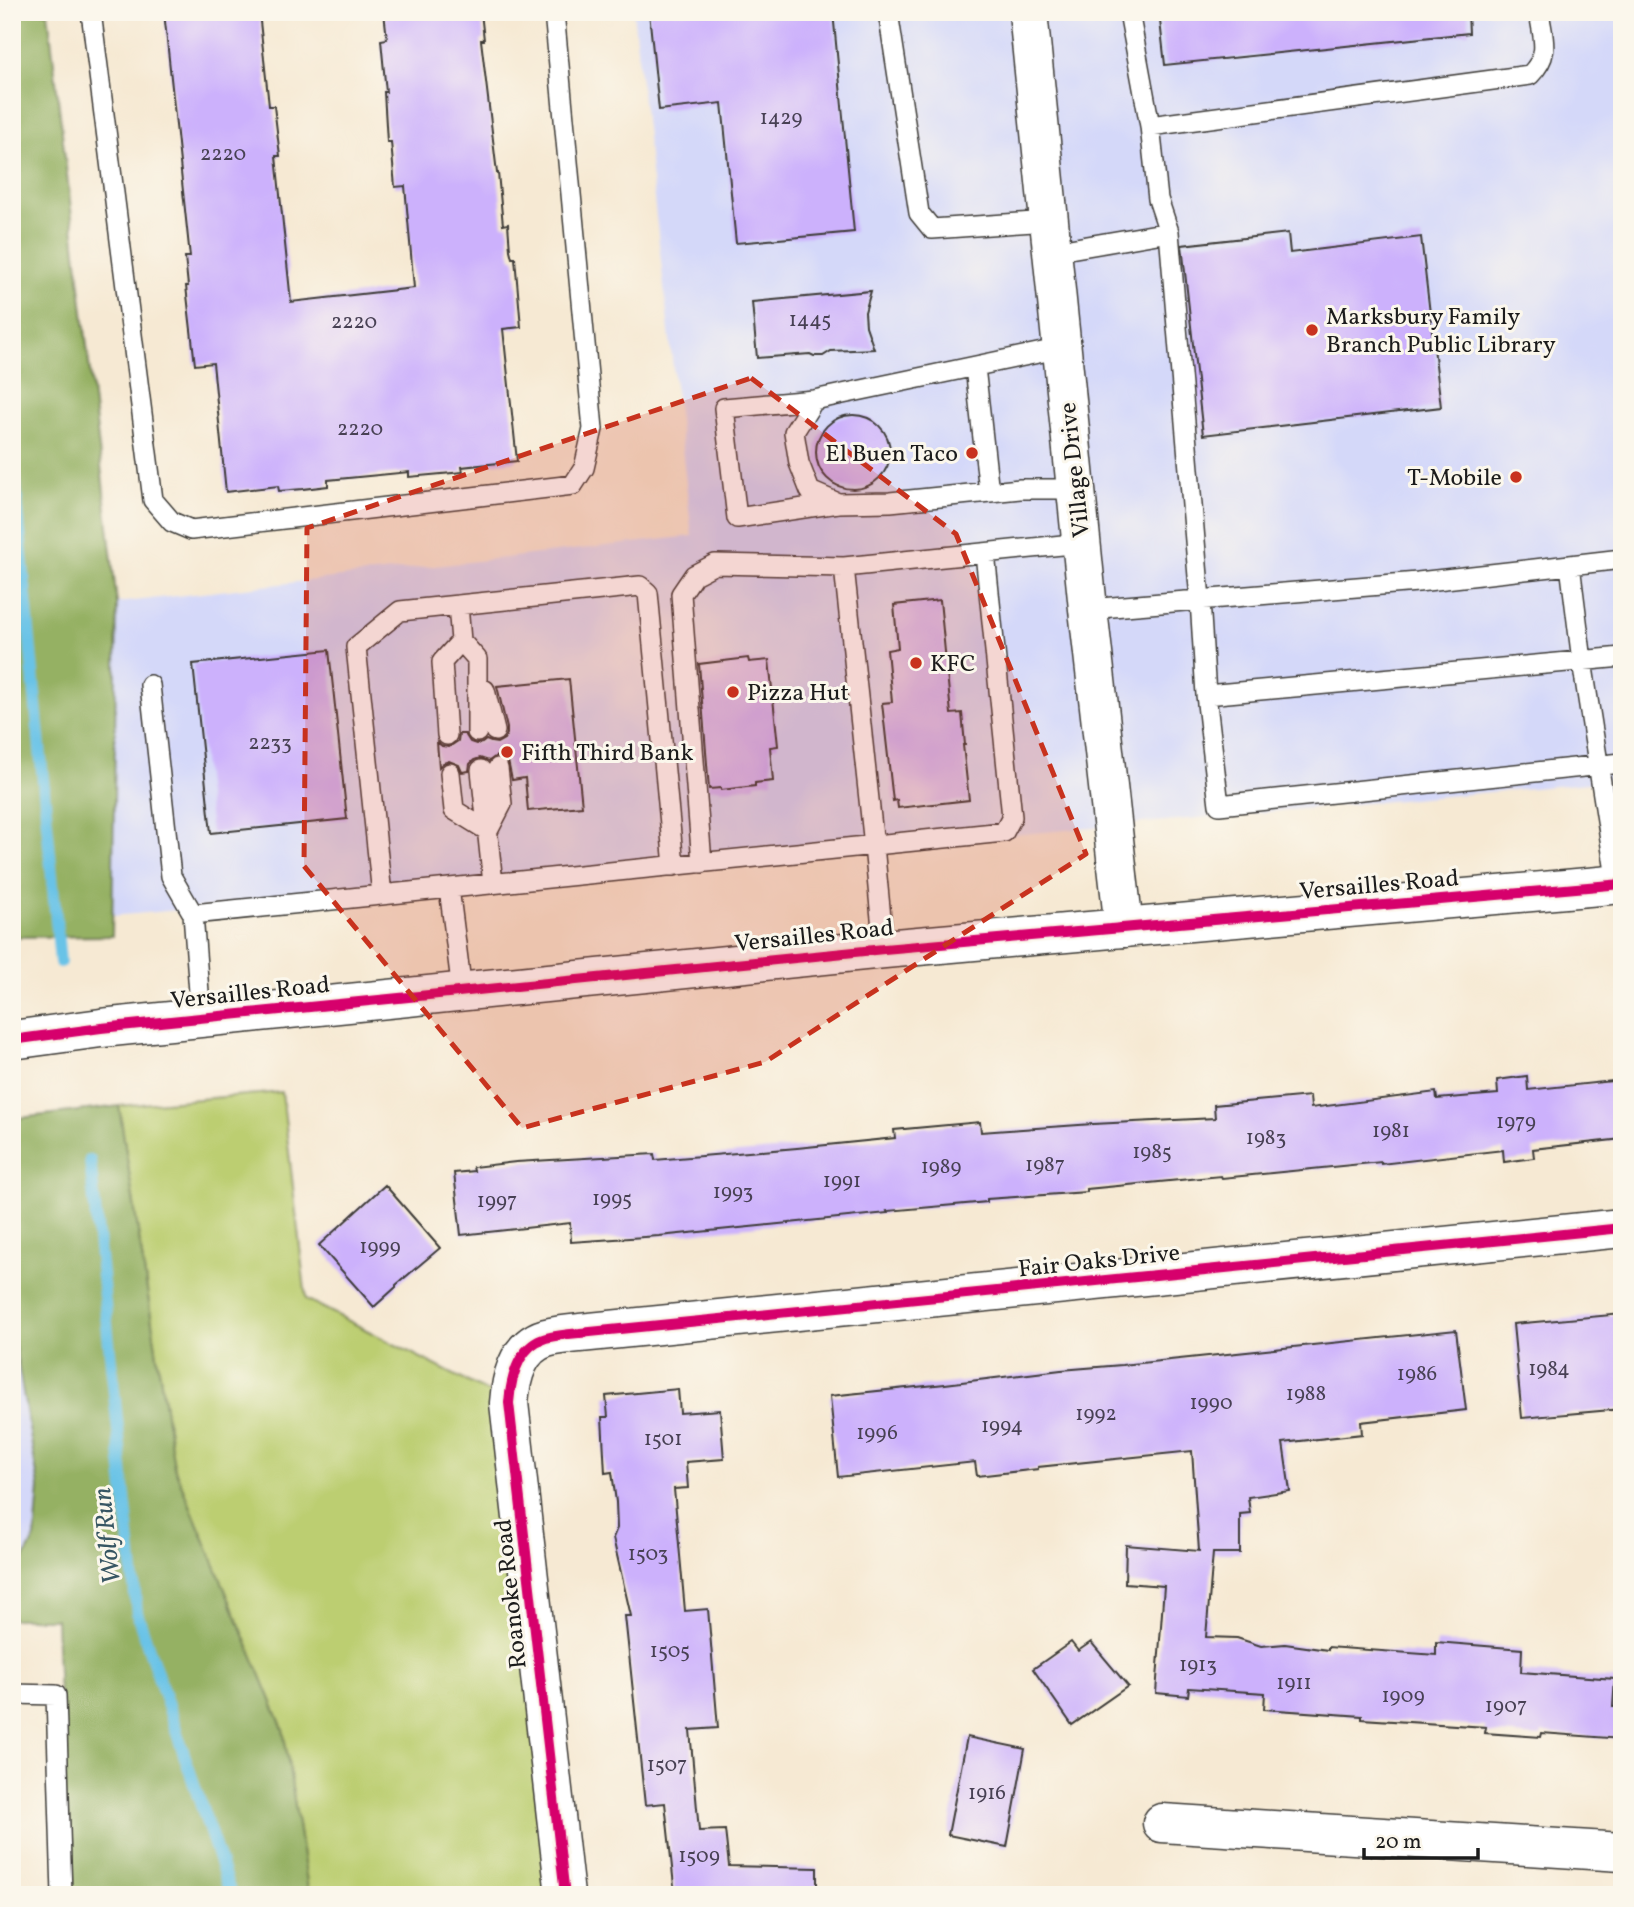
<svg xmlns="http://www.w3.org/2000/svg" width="1634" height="1907" font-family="Vollkorn,serif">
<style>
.built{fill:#d4d8f9}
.green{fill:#bcce71;stroke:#6c7546;stroke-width:2}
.forest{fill:#95b163;stroke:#586640;stroke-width:2}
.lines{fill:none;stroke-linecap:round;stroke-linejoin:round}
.stream{stroke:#69c3e7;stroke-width:12}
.building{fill:#ccb1fc}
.service-casing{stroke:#3d3b37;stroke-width:22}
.minor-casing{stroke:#3d3b37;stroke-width:41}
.primary-casing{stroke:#3d3b37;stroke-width:41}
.service{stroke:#fff;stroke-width:19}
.minor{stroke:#fff;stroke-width:38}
.primary{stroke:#fff;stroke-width:38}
.cycleway-casing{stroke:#fbf7ec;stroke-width:15}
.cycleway{stroke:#d6006c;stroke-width:10}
.marked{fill:#c8321e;fill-opacity:0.2;stroke:#c8321e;stroke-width:5;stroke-dasharray:14 9;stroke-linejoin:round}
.poi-dot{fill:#c8321e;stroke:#fbf7ec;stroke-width:2.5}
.labels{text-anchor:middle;stroke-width:6;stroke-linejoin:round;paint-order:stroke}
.number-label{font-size:21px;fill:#484154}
.poi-label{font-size:24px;fill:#1c1c1c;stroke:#fbf7ec;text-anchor:start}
.street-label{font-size:24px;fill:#1c1c1c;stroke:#fbf7ec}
.water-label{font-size:26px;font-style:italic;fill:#375663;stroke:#fbf7ec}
</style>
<rect width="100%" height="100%" fill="#fbf7ec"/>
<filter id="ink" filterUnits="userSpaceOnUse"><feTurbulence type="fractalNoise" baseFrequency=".0143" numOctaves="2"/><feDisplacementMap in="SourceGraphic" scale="14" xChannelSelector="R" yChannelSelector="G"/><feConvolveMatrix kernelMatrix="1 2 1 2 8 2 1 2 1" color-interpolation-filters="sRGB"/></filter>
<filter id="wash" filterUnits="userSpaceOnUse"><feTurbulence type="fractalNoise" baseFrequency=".00686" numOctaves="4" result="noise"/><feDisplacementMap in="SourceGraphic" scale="28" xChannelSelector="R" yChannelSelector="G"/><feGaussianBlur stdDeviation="1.57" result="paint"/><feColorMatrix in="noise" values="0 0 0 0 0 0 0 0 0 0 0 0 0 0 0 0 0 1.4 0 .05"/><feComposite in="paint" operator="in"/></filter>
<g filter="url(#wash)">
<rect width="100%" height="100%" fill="#f6e9d3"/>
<!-- built -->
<path class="built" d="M12 12H48L117 603 692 536 633 12H1622V780L12 925Z
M12 1328 39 1487 35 1538 12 1580Z"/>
<!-- green -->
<path class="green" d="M282 1092 306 1299 509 1403 565 1895H309L283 1729 174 1467 119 1106Z"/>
<!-- forest -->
<path class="forest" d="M12 12H48L117 603 112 936 12 937Z
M119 1106 174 1467 283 1729 309 1895H66L56 1619H12V1580L35 1538 39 1487 12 1328V1119Z"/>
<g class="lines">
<!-- stream -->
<path class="stream" d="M12 449 60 962
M90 1160 137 1613 231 1895"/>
</g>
<g id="blocks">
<!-- building -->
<path class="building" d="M164 12H259L269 106H274L280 156H276L291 302 414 288 405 186 395 187 391 142H387L384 92H386L381 40 387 39 384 12H481L484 40H481L497 173H498L503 225 508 224 510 250 512 258H515L521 327 503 329 517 461 462 467 463 472 409 477V472L328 480V486L303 489 279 491 278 486 226 492 213 363 195 365 186 286H188L185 257H190Z
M649 12H833L854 232 736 243 722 103 659 110Z
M1159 12H1468L1469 33 1165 65Z
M1288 233 1290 253 1421 237 1441 407 1203 435 1182 245Z
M871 291 865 312 866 326 874 349 831 351 823 356H814L810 354 757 358 752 302Z
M816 452a37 37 0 1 1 74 0a37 37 0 1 1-74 0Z
M940 600 951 714 962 713 965 745H963L969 800 898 808 897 800 893 801 882 703 892 702 887 650 898 648 894 605Z
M329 650 347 819 211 833 193 664Z
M748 658 749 662 769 660 778 746 770 747 773 781 755 783V786L721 790V788L709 789 699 664Z
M569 679 582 806 528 811 525 778 512 780 508 761 502 757 496 756 489 761 480 758 474 760 470 764 469 771 462 772 459 765 449 761 443 763 439 767 437 742 442 746 449 747 458 741 459 734H465L470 742 476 744 482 743 486 740 491 742 497 743 504 739 507 734V728L497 686Z
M1527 1076 1528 1090 1622 1080V1139L1533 1149 1534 1158 1504 1162 1503 1150 1381 1164V1162L1222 1178 1221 1176 1087 1189V1192L987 1199V1202L887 1211 888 1213 659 1236 571 1242 570 1223 461 1235 454 1173 474 1171 473 1167 516 1162 654 1154 655 1160 797 1148 895 1138 894 1130 980 1122 981 1132 1093 1124 1215 1118 1214 1105 1310 1096 1311 1108 1436 1092 1437 1099 1498 1094 1497 1080Z
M385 1185 440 1248 396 1285V1287L374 1307 319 1245Z
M1622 1314V1409L1522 1418 1513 1324Z
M1456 1330 1466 1410 1361 1422 1362 1434 1283 1443 1290 1491 1248 1497 1250 1513 1240 1514V1553H1213L1206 1637 1237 1638 1261 1646 1285 1644 1328 1650V1647L1436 1655V1642L1522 1649 1521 1672 1615 1679 1613 1707H1622V1739L1542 1733 1541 1737 1485 1733 1486 1727 1362 1719V1716L1264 1709 1265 1693 1189 1688 1188 1696 1156 1693 1164 1586 1125 1583 1126 1545 1199 1551 1192 1451 1038 1467V1469L977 1476 975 1462 838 1477 830 1396 945 1384 1061 1370 1122 1365Z
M678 1389 680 1413 720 1410 724 1459 686 1462 688 1488 674 1489 685 1611 708 1609 718 1728 690 1730 699 1831 725 1830 729 1866 817 1868V1895H675L665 1803 645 1805 625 1616H631L613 1538 617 1528 616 1502 612 1472 605 1473 602 1417H608L606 1396Z
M1071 1642 1078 1651 1091 1642 1128 1686 1072 1725 1033 1669Z
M967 1737 1025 1749 1007 1847 948 1835Z"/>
</g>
</g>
<g filter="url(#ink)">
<use href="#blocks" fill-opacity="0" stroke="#3d3b37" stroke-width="2"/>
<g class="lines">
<!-- service casing -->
<g class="service-casing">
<path id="service" d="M91 12 153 500 172 522 191 530 573 485 584 468 593 429 554 12
M888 12 919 213 932 229 1049 221
M1129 12 1150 126 1158 199 1169 232 1200 600 1206 695 1219 805 1622 763
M1150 126 1530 75C1551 54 1543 40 1539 12
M1052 252 1169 232
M975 367 989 492
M814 400 794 432 799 463 810 491 838 503 890 502 1020 489H1076
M838 503 737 518 724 408 814 400 1062 348
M1570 565 1622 559
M458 605 461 641 477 659V732
M1088 609 1418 582 1570 565 1582 661 1617 884
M150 685 171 876 193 914 201 1018
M485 690 495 731
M1206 695 1622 657
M447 735 442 662 461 641
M481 770 493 884
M450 773 454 810 488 831 502 804 498 768
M702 863 681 594 694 575 715 564 844 567
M449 888 462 991
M382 895 356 647 400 611 640 586 648 593 674 866
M193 914 1004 832 1012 817 985 553
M884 949 874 846 844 567 1082 543
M12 1694 56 1695 62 1895"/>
</g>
<!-- minor casing -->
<g class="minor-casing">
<path id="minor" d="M1028 12 1088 609 1124 928
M1162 1823 1622 1852
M565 1895 509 1403C511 1377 518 1346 546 1338 557 1335 569 1334 580 1333L1622 1228"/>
</g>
<!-- primary casing -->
<g class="primary-casing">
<path id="primary" d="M12 1040 101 1028 884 949 1622 884"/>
</g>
<!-- service -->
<use href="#service" class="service"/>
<!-- minor -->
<use href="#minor" class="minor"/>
<!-- primary -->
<use href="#primary" class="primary"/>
<!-- cycleway casing -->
<g class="cycleway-casing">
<path id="cycleway" d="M12 1040 101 1028 884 949 1622 884
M565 1895 509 1403C511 1377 518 1346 546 1338 557 1335 569 1334 580 1333L1622 1228"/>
</g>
<!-- cycleway -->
<use href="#cycleway" class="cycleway"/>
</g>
</g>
<!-- marked area -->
<path class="marked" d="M751 378 956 534 1086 854 765 1062 522 1128 304 866 307 528Z"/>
<!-- markers -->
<g class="poi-dot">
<circle cx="1312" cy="330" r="7"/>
<circle cx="972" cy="453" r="7"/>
<circle cx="1516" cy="477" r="7"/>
<circle cx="916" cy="663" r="7"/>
<circle cx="733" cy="692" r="7"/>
<circle cx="507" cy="752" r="7"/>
</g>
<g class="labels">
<!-- number labels -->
<g class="number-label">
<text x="781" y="124">1429</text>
<text x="223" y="160">2220</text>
<text x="810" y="326">1445</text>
<text x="354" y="328">2220</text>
<text x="360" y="435">2220</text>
<text x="270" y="749">2233</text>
<text x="1516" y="1128">1979</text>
<text x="1391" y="1137">1981</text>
<text x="1266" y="1144">1983</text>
<text x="1152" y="1158">1985</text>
<text x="1045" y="1171">1987</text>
<text x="941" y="1173">1989</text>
<text x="842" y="1187">1991</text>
<text x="733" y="1198">1993</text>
<text x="612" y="1205">1995</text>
<text x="497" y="1207">1997</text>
<text x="380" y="1253">1999</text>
<text x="1549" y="1375">1984</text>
<text x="1417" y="1380">1986</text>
<text x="1306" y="1400">1988</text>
<text x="1211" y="1409">1990</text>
<text x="1096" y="1420">1992</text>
<text x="1002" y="1432">1994</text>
<text x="877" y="1439">1996</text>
<text x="663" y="1445">1501</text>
<text x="648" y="1560">1503</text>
<text x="670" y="1657">1505</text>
<text x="1198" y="1671">1913</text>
<text x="1294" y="1689">1911</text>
<text x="1403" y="1702">1909</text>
<text x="1506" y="1712">1907</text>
<text x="667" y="1771">1507</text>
<text x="987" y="1799">1916</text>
<text x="699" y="1862">1509</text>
</g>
<!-- poi labels -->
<g class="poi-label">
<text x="1326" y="324">Marksbury Family<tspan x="1326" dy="28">Branch Public Library</tspan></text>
<text x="958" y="461" text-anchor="end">El Buen Taco</text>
<text x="1502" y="485" text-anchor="end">T-Mobile</text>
<text x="930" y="671">KFC</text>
<text x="747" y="700">Pizza Hut</text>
<text x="521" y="760">Fifth Third Bank</text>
</g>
<!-- street labels -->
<g class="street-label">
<text transform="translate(1074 470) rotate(-96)" y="8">Village Drive</text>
<text transform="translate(1379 884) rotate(-5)" y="8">Versailles Road</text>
<text transform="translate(814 935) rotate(-6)" y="8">Versailles Road</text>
<text transform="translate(250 992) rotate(-6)" y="8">Versailles Road</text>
<text transform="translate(1099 1260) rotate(-6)" y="8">Fair Oaks Drive</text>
<text transform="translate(510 1594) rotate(-96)" y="8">Roanoke Road</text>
</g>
<!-- water labels -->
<g class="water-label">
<text transform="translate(106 1536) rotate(-96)" y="9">Wolf Run</text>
</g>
</g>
<!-- margin -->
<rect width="1634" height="1907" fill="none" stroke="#fbf7ec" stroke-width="42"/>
<!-- scale -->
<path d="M1364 1848v10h114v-10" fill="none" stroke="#1c1c1c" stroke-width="3.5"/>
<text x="1375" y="1848" font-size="21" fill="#1c1c1c" stroke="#fbf7ec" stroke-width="5" paint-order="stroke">20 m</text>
</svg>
